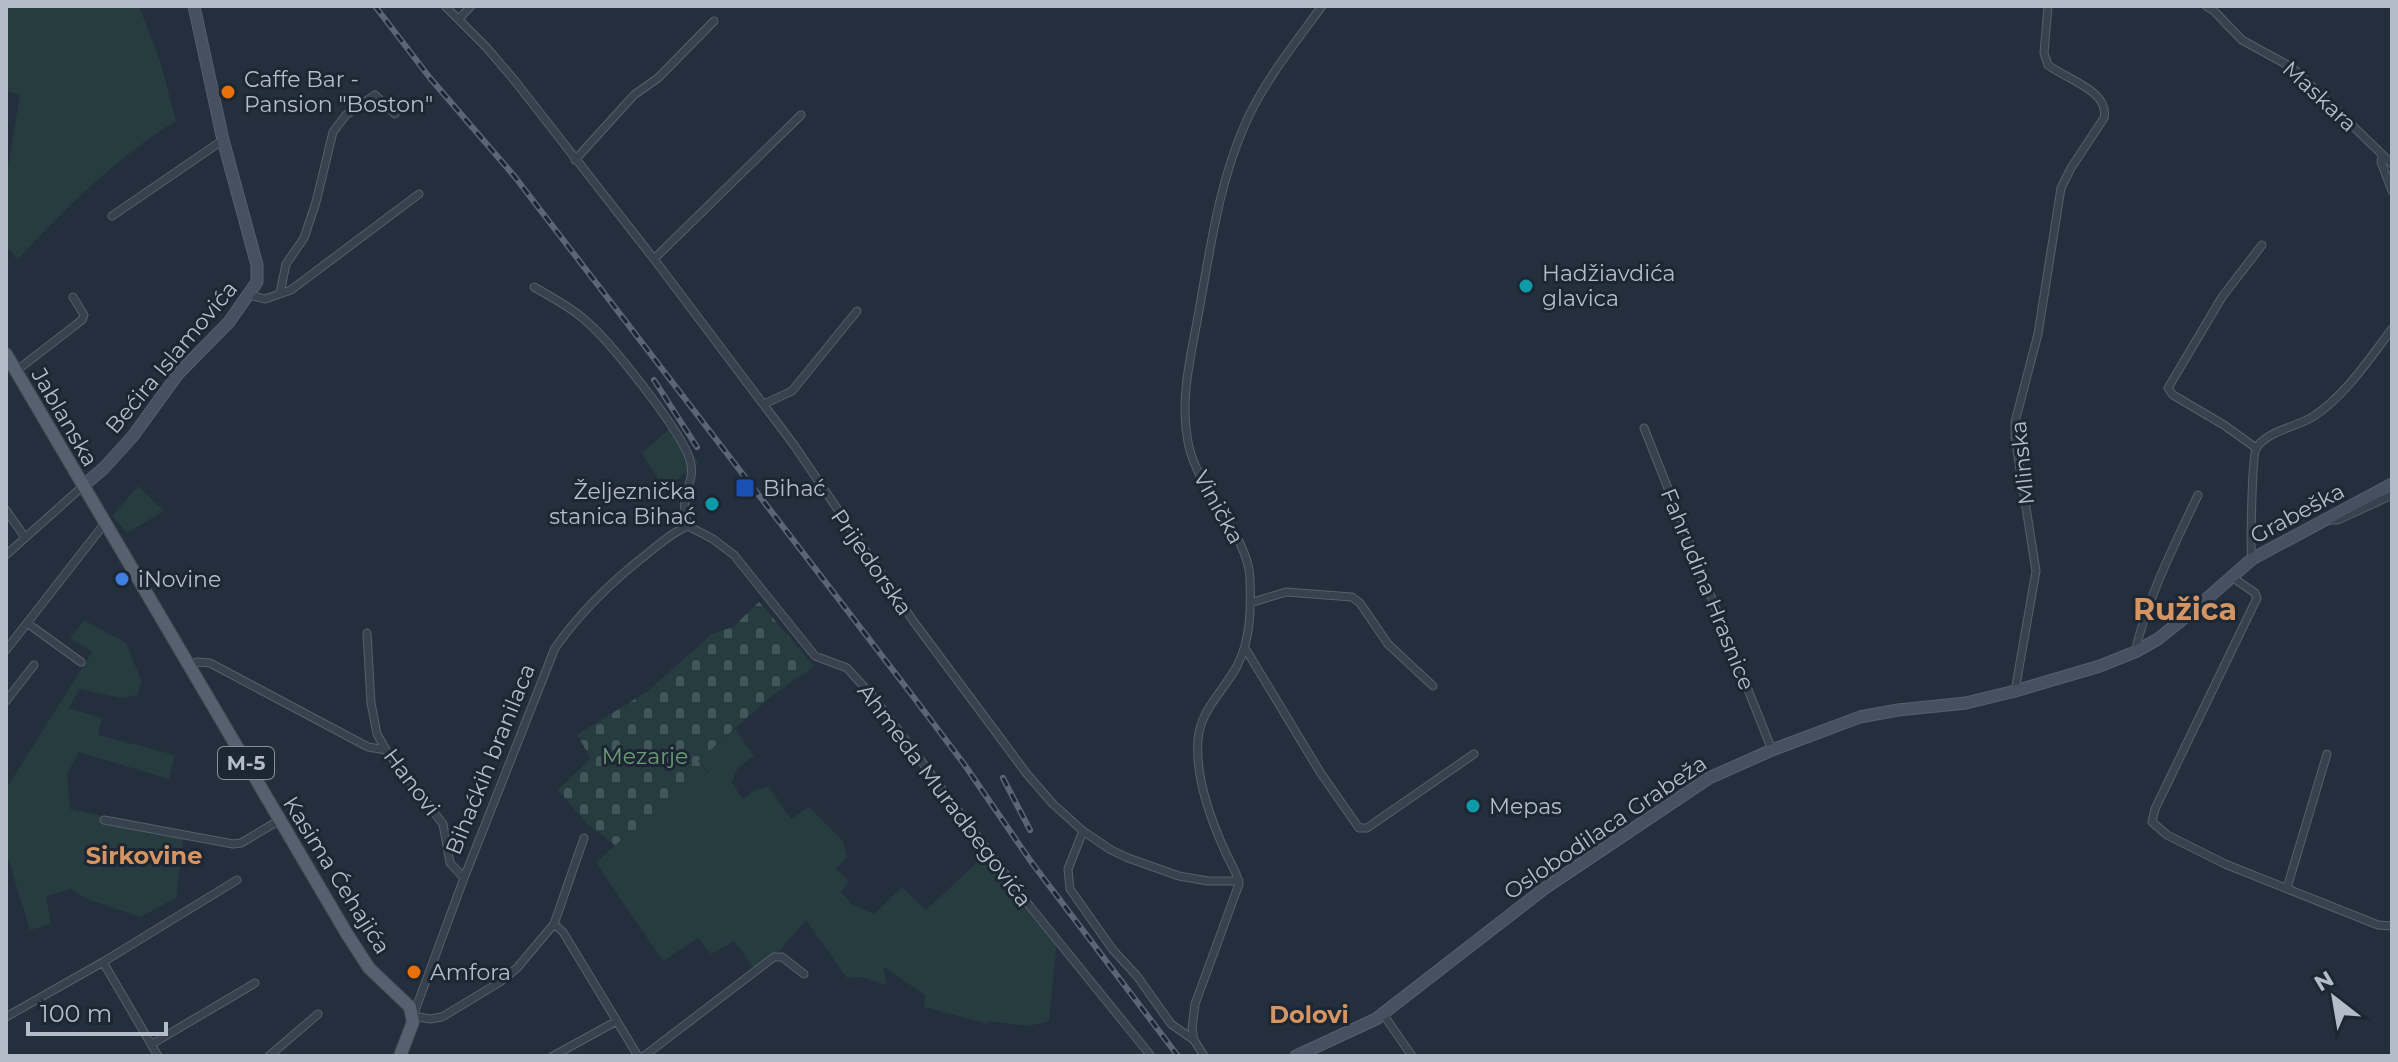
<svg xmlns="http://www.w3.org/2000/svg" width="2398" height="1062" font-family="Montserrat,sans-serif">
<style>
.green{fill:#263c3f}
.cemetery{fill:url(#cemetery-stones)}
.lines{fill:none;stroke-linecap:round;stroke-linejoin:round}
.street-casing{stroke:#565f6c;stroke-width:9}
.secondary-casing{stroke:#565f6c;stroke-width:13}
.primary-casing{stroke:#414a57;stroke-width:14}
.street{stroke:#38414e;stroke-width:7}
.secondary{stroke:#465061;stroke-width:11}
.primary{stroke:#56606e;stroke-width:12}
.rail-casing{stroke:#5a6575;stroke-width:6}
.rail{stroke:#1d2633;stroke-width:3;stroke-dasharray:9;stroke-linecap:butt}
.food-dot{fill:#e8710a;stroke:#1d2633;stroke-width:3}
.culture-dot{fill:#0f9aa8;stroke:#1d2633;stroke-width:3}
.transit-dot{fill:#1a4fb4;stroke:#1d2633;stroke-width:3}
.shop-dot{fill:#3f7fe0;stroke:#1d2633;stroke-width:3}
.labels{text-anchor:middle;stroke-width:6;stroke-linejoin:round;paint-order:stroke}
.shield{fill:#1d2633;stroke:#878f9c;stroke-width:2}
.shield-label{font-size:20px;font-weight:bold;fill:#b4bcc9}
.poi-label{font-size:22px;fill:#b4bcc9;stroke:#1d2633;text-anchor:start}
.street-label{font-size:22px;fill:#b4bcc9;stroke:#1d2633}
.park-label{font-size:22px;fill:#6b9a76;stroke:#1d2633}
.neighbourhood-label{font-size:24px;font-weight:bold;fill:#d59563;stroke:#1d2633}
.district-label{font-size:30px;font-weight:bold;fill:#d59563;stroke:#1d2633}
</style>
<defs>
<pattern id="cemetery-stones" width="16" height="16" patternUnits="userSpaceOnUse" patternTransform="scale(2)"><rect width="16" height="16" fill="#263c3f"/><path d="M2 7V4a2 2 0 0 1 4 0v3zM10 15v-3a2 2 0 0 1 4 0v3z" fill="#435659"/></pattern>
</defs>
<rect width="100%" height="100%" fill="#242f3e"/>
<!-- green -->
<path class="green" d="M6 6H139L160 61 176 121C115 158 66 208 17 260L6 245V179L20 95 6 91Z
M672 427 699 463 665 489 643 456V452Z
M138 486 164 511 127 533 112 516Z
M84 620 126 643 142 682 137 695 121 698 79 689 69 708 102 718 98 735 175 755 169 779 79 752 67 774 70 809 184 833 176 898 140 917 87 899 71 889 46 896 51 924 30 930 6 852V789L92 652 70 638Z
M735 729 754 756 737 769 732 783 743 799 755 790 769 787 791 819 809 807 843 841 847 857 836 869 849 881 841 892 852 904 874 914 902 887 926 910 988 852 1057 941 1049 1021 1029 1026 989 1021 988 1024 924 1007 925 995 884 967 886 985 861 977 847 978 806 920 774 957 756 971 734 941 711 954 698 938 663 961 596 863 615 845 709 774 698 761Z"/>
<!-- cemetery -->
<path class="cemetery" d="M759 602 814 666 768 699 698 761 709 775 615 845 587 824 558 790 591 758 577 735 648 691 712 634 733 627Z"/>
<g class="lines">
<!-- street casing -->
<g class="street-casing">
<path id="street" d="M445 6 487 48 515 81 654 259 794 445 914 622 1027 774 1053 804 1083 831 1111 850 1128 858 1179 876 1208 881H1239
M2206 6 2214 11 2242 40 2293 68 2392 164
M459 19 471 6
M2382 156 2381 162 2392 191
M575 160 634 95 658 78 714 21
M112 216 223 140
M654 259 801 115
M534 287C551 297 571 307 586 321 610 341 682 432 690 460 697 484 677 494 688 526
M280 293 286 264 304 238 316 202 333 132 346 115 375 95 395 114
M249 295 265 299 291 290 419 194
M16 371 82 320 84 315 73 297
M764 404 792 391 857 311
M1644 428 1772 750
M2256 448 2224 425 2173 395 2168 388 2222 297 2262 245
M6 510 24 536
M2328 520H2338L2392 495
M688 526 713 539 734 555 815 656 847 668 875 699 1024 899 1151 1056
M6 555 83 486
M2252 559C2250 553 2252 455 2256 449 2265 431 2298 427 2314 416 2346 395 2369 359 2392 329
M2232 577 2255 593 2257 598 2155 809 2152 822 2167 835 2225 864 2378 925 2392 926
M1250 603 1286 592 1352 597 1360 603 1388 644 1433 686
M27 623 81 662
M367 633 371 703 377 734 386 750 443 824 450 863 464 878
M1245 648 1320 772 1359 828H1367L1474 754
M6 650 105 523
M2135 652C2148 596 2174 546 2198 495
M189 665 197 662 210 663 368 747 386 750
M2015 691 2036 571 2015 437V422L2038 334 2061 188 2071 168 2104 118C2110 91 2066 79 2048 65L2044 53 2048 6
M6 701 34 665
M104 820 233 844 241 843 280 820
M1083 831 1068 869 1070 889 1113 950 1137 976 1171 1024 1194 1040
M584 838 554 924 517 968 500 982 442 1017 430 1019 413 1016 464 878 555 648C581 611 611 582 647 554 659 544 673 532 688 526
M2287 888 2327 754
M554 924 563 932 638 1056
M103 962 158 1056
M1383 1014 1412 1056
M6 1017 103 962 237 880
M152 1044 255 983
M269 1056 318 1014
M553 1056 615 1022
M644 1056 774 957H782L804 974
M1204 1056 1194 1040 1192 1029 1195 1004 1239 884C1237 871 1230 863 1225 851 1210 818 1195 777 1198 740 1200 710 1223 692 1237 666 1251 639 1251 608 1250 578 1248 535 1200 493 1189 447 1180 406 1188 368 1196 327 1209 259 1217 186 1246 122 1265 80 1295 43 1322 6"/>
</g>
<!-- secondary casing -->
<g class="secondary-casing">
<path id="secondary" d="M83 486 104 468 133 436 178 374 229 322 257 282V265L223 140 194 6
M1296 1056 1376 1019 1545 888 1709 778 1772 750 1860 717 1898 710 1966 703 2015 691 2100 666 2135 652 2158 639 2193 611 2252 559 2392 484"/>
</g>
<!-- primary casing -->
<g class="primary-casing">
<path id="primary" d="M6 354 347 934 369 968 410 1007 413 1022 400 1056"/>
</g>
<!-- street -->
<use href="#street" class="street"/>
<!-- secondary -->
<use href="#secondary" class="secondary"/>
<!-- primary -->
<use href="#primary" class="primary"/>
<!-- rail casing -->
<g class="rail-casing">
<path id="rail" d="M375 6 430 78 515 177 912 695 964 764 1032 863 1178 1056
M654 380 697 447
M1003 778 1030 830"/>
</g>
<!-- rail -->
<use href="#rail" class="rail"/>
</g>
<!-- markers -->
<g class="food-dot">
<circle cx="228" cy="92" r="8"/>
<circle cx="414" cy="972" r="8"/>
</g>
<g class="culture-dot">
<circle cx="1526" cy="286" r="8"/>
<circle cx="712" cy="504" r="8"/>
<circle cx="1473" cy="806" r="8"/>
</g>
<rect class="transit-dot" x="735" y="478" width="20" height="20" rx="4"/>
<circle class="shop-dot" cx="122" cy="579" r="8"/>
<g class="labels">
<!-- shield labels -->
<rect class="shield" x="218" y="747" width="56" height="32" rx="6"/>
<g class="shield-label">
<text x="246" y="770">M-5</text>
</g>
<!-- poi labels -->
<g class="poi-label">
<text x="244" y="87">Caffe Bar -<tspan x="244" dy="25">Pansion "Boston"</tspan></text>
<text x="1542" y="281">Hadžiavdića<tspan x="1542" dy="25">glavica</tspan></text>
<text x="763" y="496">Bihać</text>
<text x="696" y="499" text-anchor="end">Željeznička<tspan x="696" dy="25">stanica Bihać</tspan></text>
<text x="138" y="587">iNovine</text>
<text x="1489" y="814">Mepas</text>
<text x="430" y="980">Amfora</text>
</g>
<!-- street labels -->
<g class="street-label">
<text transform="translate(2320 96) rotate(43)" y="8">Maskara</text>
<text transform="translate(171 357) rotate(-50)" y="8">Bećira Islamovića</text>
<text transform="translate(65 417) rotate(60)" y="8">Jablanska</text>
<text transform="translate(2022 463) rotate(-96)" y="8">Mlinska</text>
<text transform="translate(1219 507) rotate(61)" y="8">Vinička</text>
<text transform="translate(2297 513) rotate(-28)" y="8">Grabeška</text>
<text transform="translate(872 562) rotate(55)" y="8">Prijedorska</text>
<text transform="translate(1708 589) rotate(68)" y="8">Fahrudina Hrasnice</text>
<text transform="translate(490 759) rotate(-68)" y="8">Bihaćkih branilaca</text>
<text transform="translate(412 782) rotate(53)" y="8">Hanovi</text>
<text transform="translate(945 795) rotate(53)" y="8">Ahmeda Muradbegovića</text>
<text transform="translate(1605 827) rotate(-34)" y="8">Oslobodilaca Grabeža</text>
<text transform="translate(337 875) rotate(58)" y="8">Kasima Ćehajića</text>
</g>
<!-- park labels -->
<g class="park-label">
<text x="645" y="764">Mezarje</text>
</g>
<!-- neighbourhood labels -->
<g class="neighbourhood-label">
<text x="144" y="864">Sirkovine</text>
<text x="1309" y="1023">Dolovi</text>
</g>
<!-- district labels -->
<g class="district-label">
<text x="2185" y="620">Ružica</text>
</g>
</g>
<!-- border -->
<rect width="2398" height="1062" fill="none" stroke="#b4bcc9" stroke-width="16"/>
<!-- north arrow -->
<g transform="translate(2334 998) rotate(329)" stroke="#1d2633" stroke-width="6" paint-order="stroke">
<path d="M0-6L14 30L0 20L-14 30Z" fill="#b4bcc9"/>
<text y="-12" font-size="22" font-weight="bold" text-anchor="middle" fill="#b4bcc9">N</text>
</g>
<!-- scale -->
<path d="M28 1022v12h138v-12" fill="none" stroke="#b4bcc9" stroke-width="4"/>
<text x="40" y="1022" font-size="24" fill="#b4bcc9" stroke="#1d2633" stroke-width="6" paint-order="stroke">100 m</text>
</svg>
